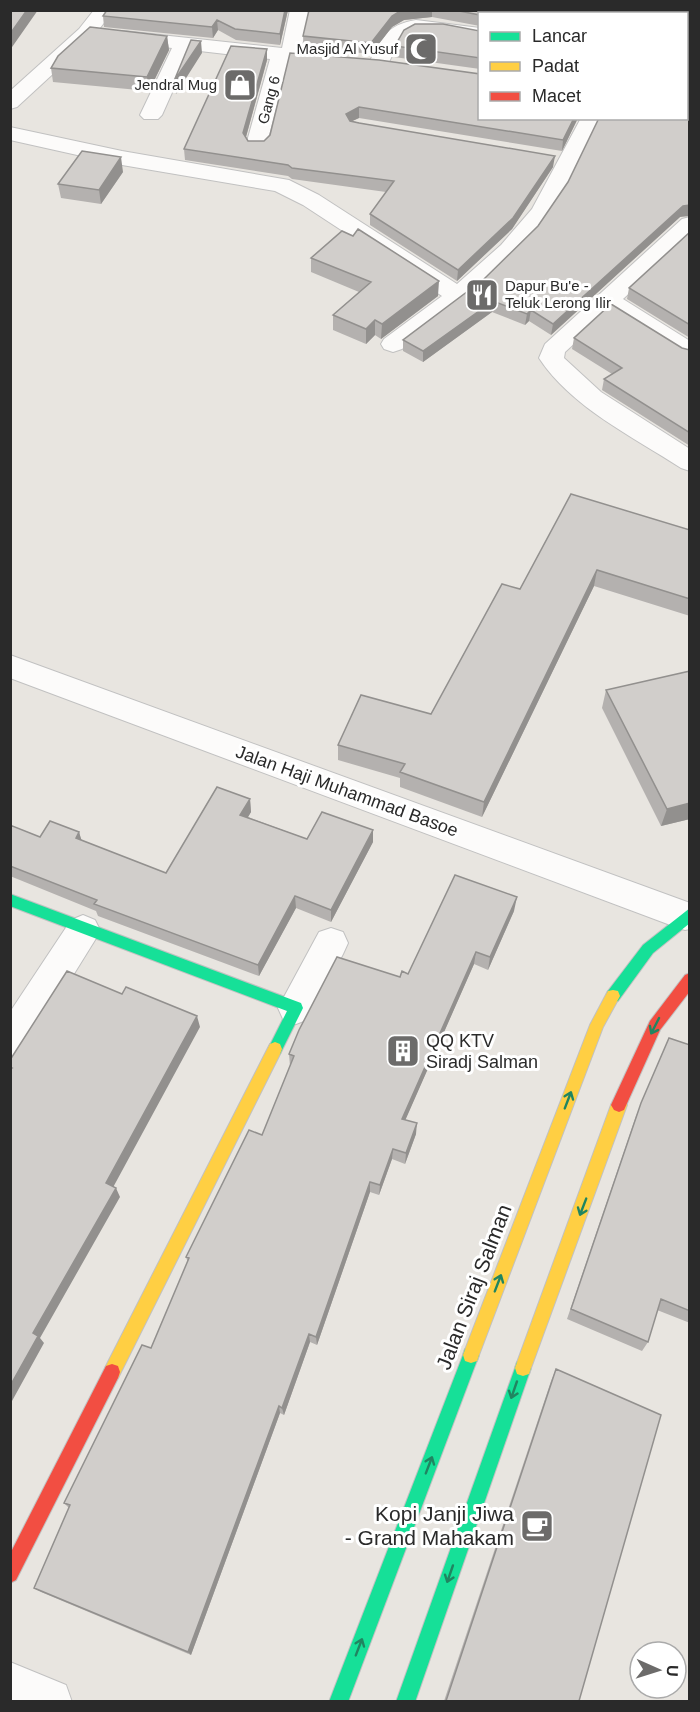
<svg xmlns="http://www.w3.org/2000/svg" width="700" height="1712" font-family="Helvetica,sans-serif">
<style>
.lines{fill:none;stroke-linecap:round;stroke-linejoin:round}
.street-casing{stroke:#c1c1c1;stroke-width:2}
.fast-casing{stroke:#c1c1c1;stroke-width:2}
.slow-casing{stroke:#c1c1c1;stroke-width:2}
.jam-casing{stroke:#c1c1c1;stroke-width:2}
.street{fill:#fcfbfa;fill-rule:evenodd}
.fast{fill:#16e098;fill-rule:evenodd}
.slow{fill:#ffcf43;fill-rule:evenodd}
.jam{fill:#f24e42;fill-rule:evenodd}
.wall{fill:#b4b1af}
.shaded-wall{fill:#92908e}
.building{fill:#d1cecb;stroke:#92908e;stroke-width:1.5}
.oneway{stroke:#208561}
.labels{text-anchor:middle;stroke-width:6;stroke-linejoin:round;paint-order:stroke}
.far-poi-label{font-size:15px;fill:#2a2a2a;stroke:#fff;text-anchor:end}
.far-street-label{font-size:15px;fill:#2a2a2a;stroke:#fff}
.street-label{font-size:18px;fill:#2a2a2a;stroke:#fff}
.poi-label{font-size:18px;fill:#2a2a2a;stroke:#fff;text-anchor:start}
.near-street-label{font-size:21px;fill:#2a2a2a;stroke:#fff}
.near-poi-label{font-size:21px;fill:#2a2a2a;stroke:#fff;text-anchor:end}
</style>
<rect width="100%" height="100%" fill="#e8e5e0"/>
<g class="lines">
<!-- street casing -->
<g class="street-casing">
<path id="street" d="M94 10H114L93 37 17 107 10 109V91L79 29Z
M290 10H310L301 50 342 56 345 60 342 64 335 66 289 61 265 150H249L246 145 270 59 191 50 162 115 158 119H144L140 115 172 48 116 41 113 37 116 33 123 31 282 48Z
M625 10H649L651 14H627Z
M416 20 480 28V40C461 36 417 23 402 39 395 47 392 58 386 67H372L369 63C381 38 386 25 416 20Z
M581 118H602C585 151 571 185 550 215 511 271 455 309 402 349L393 352 384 349 381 344 384 339 442 296 303 205 275 191 122 165 10 140V127L122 151 289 180 319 195 457 284 501 245 532 209Z
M690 217V237L623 299 690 341V360L681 357 609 312 565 352 564 358 601 392 690 449V471L681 468C632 436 571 407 539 358L545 344 682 219Z
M10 655 690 903V929L685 930 673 926 10 678Z
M83 915 95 920 100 930 95 940 23 1056 10 1060V1012L71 920Z
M331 928 343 932 348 943 343 954 309 1019 296 1024 283 1019 278 1008 319 932Z
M10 1662 66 1685 72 1702H10Z"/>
</g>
<!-- fast casing -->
<g class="fast-casing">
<path id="fast" d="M10 894 301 1003 303 1008 280 1054 275 1056 270 1054 268 1049 287 1011 10 906Z
M690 908V923L653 953 618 1001 613 1002 608 1001 606 996 608 991 643 945Z
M471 1347 477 1349 479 1355 348 1702H329L463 1355 465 1349Z
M523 1360 529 1362 531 1368 415 1702H396L515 1368 517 1362Z"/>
</g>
<!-- slow casing -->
<g class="slow-casing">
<path id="slow" d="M613 990 618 991 620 996 603 1027 479 1355 477 1361 471 1363 465 1361 463 1355 590 1025 608 991Z
M275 1042 280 1044 282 1049 280 1054 118 1378 112 1380 106 1378 104 1372 106 1366 270 1044Z
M619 1098 624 1100 627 1105 531 1368 529 1374 523 1376 517 1374 515 1368 611 1105 614 1100Z"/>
</g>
<!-- jam casing -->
<g class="jam-casing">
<path id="jam" d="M690 973V991L660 1030 624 1110 619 1112 614 1110 611 1105 650 1021 685 975Z
M112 1364 118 1366 120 1372 118 1378 16 1580 10 1583V1554L106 1366Z"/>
</g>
<!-- street -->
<use href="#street" class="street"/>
<!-- fast -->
<use href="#fast" class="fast"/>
<!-- slow -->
<use href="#slow" class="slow"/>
<!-- jam -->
<use href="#jam" class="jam"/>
</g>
<!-- wall -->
<path class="wall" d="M288 10 280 45 236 40 218 30 213 38 104 27 103 16Z
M309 10H614L480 14V26L432 17 404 20 392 27 371 54 304 47 303 36Z
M690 24V64L687 63Z
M480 31V69L394 57 395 46Z
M167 36 169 50 149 91 53 82 51 68Z
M267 49V60L246 137 248 141H264L270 135 290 53 480 118H578L562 151 359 118 352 121 553 167 512 229 457 281 370 225V214L386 192 292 179 288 176 185 160 184 149Z
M123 172 101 204 61 198 58 184Z
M568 182 680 217 551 335 529 321 525 325 492 312 423 362 403 351V340L484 279 538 226Z
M690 232V338L627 299 629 288Z
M311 258 438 296 381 339 375 335 366 344 333 330V315L359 292 311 272Z
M574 338 682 348 690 350V446L602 390 604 379 612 374 572 349Z
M690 530V616L594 586 482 817 400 787V778L338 760V745L431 714 520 589Z
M690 671V819L661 826 602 708 606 690Z
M250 799 251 812 248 817 307 839 373 830V842L331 922 296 908 259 976 98 916 96 911 10 876V825L40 837 79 832 81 840 166 873Z
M514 911 488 970 474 964 405 1120 416 1134 405 1164 392 1159 379 1195 370 1192 317 1345 310 1342 284 1415 280 1413 191 1655 41 1592 34 1588 69 1508 64 1503 151 1348 188 1263 186 1257 262 1135 290 1066 289 1054 400 977 408 974Z
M669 1038 690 1045V1323L657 1310 648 1342 642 1351 567 1319 636 1116Z
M556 1369 579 1701H444L551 1381Z"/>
<!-- shaded-wall -->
<path class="shaded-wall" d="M27 10H38L10 50V34Z
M285 10H288L280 45V34Z
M402 10H432V17L404 20 392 27 371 54V43L392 16Z
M217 20 218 30 213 38 212 27Z
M167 36 169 50 149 91 147 77Z
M201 41 202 53 176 94 174 81Z
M267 49V60L244 144 243 133Z
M690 100V111H687V101Z
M359 107V118L346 124V114Z
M574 118H578L562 151 563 140Z
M555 156 553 167 512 229 457 281 458 270Z
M121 157 123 172 101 204 99 190Z
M690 205V216L680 217 551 335 553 324 683 206Z
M439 281 438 296 381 339 382 324Z
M493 301 492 312 423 362V351Z
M531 310 529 321 525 325 527 314Z
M375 320V335L366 344V329Z
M597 570 594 586 482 817 484 802Z
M250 799 251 812 242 827 240 815Z
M690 803V819L661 826 667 809Z
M373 830V842L331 922V910Z
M79 832 83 845 76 838Z
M295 896 296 908 259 976 258 965Z
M517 897 514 911 488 970 490 957Z
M476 952 474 964 401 1130 402 1119Z
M197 1016 200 1027 110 1193 106 1183Z
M417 1123 416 1134 405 1164 406 1153Z
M393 1149 392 1159 379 1195 380 1185Z
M370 1182V1192L317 1345 316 1337Z
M116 1188 120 1197 40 1338 44 1343 12 1401 10 1399V1386L33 1333Z
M309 1334 310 1342 284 1415 282 1408Z
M279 1406 280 1413 191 1655 188 1652Z"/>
<!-- building -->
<path class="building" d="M10 10H27L10 34Z
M107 10H285L280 34 235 29 217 20 212 27 103 16Z
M309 10H402L392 16 371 43 303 36Z
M454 10H614L631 14H480V15Z
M415 24H443L480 31V58L395 46 404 30Z
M687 24H690V52H688L687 62Z
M90 27 167 36 147 77 51 68 58 56Z
M191 40 201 41 174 81Z
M231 46 267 49 243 133 248 141H264L270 135 290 53 379 60 480 74V118H574L563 140 359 107 346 114 350 121 359 123 555 156 513 218 458 270 370 214 394 181 292 168 288 165 184 149Z
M687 66 690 67V100L687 101Z
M687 114H690V205L683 206 553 324 531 310 527 314 493 301 423 351 403 340 484 279 538 226 568 182 599 118H687Z
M82 151 121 157 99 190 58 184Z
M358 229 439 281 382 324 375 320 366 329 333 315 371 282 311 258 342 231 353 236Z
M690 232V325L629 288Z
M611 304 682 348 690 350V433L604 379 622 368 574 338Z
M571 494 690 530V599L597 570 484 802 400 772 405 764 338 745 361 695 431 714 502 584 520 589Z
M690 671V803L667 809 606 690Z
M217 787 250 799 240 815 307 839 322 812 373 830 331 910 295 896 258 965 94 904 97 900 10 866V825L40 837 50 821 79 832 76 838 166 873Z
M455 875 517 897 490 957 476 952 402 1119 417 1123 406 1153 393 1149 380 1185 370 1182 316 1337 309 1334 282 1408 279 1406 188 1652 34 1588 70 1505 64 1503 142 1345 151 1348 189 1258 186 1257 249 1130 262 1135 294 1056 289 1054 299 1030 337 957 400 977 402 971 408 974Z
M67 971 122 994 126 987 197 1016 106 1183 116 1188 33 1333 38 1336 10 1386V1069L12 1068 10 1067V1060Z
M669 1038 690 1045V1311L661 1299 648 1342 571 1309 641 1103Z
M556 1369 661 1415 579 1701H446Z"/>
<!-- one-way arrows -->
<defs><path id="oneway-shaft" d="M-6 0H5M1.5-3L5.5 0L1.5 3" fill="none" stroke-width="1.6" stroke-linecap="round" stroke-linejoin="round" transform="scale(1.5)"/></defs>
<g class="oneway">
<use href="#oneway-shaft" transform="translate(655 1026) rotate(117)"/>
<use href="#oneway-shaft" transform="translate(568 1100) rotate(-69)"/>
<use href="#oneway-shaft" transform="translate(583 1207) rotate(111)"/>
<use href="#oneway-shaft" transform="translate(498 1283) rotate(-69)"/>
<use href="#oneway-shaft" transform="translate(514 1390) rotate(109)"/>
<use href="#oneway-shaft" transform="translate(429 1465) rotate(-69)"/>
<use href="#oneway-shaft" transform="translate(450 1574) rotate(109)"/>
<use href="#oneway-shaft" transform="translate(359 1647) rotate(-69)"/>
</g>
<!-- icons -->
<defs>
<g id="mosque-square" transform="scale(1.725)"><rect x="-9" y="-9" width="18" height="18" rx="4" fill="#6c6b6a" stroke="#fff"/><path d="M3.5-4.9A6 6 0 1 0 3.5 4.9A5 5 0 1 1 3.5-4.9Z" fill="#fff"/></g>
<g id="shop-square" transform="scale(1.725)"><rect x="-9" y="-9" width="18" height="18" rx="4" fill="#6c6b6a" stroke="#fff"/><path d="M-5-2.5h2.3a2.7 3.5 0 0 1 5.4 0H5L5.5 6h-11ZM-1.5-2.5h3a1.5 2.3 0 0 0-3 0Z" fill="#fff"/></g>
<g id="restaurant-square" transform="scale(1.725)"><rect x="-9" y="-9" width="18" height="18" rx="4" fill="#6c6b6a" stroke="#fff"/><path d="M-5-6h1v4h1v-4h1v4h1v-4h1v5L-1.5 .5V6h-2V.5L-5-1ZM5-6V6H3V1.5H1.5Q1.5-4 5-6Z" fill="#fff"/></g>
<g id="building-square" transform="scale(1.725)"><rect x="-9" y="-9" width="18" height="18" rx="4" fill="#6c6b6a" stroke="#fff"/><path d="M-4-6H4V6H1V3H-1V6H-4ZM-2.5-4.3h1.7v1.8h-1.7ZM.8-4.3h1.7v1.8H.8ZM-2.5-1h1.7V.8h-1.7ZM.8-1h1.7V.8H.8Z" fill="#fff"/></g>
<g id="cafe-square" transform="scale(1.725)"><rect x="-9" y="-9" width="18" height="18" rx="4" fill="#6c6b6a" stroke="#fff"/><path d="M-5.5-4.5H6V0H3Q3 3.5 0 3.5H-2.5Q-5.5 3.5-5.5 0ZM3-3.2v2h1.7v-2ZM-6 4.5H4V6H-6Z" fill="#fff"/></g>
</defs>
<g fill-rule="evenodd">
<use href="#mosque-square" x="421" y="49"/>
<use href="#shop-square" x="240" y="85"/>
<use href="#restaurant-square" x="482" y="295"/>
<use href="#building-square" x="403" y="1051"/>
<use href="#cafe-square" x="537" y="1526"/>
</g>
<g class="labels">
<!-- far-poi labels -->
<g class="far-poi-label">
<text x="398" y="54">Masjid Al Yusuf</text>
<text x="217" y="90">Jendral Mug</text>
<text x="505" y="291" text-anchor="start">Dapur Bu'e -<tspan x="505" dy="17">Teluk Lerong Ilir</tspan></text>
</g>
<!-- far-street labels -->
<g class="far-street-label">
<text transform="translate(269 100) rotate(-75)" y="5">Gang 6</text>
</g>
<!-- street labels -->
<g class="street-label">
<text transform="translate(347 791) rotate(20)" y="6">Jalan Haji Muhammad Basoe</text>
</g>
<!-- poi labels -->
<g class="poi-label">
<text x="426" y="1047">QQ KTV<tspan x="426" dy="21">Siradj Salman</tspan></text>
</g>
<!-- near-street labels -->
<g class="near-street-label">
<text transform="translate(474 1287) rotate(-69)" y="7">Jalan Siraj Salman</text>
</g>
<!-- near-poi labels -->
<g class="near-poi-label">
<text x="514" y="1521">Kopi Janji Jiwa<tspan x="514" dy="24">- Grand Mahakam</tspan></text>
</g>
</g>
<!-- border -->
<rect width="700" height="1712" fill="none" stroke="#2a2a2a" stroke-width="24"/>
<!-- legend -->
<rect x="478" y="12" width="210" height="108" fill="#ffffff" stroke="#aaaaaa" stroke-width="1.5"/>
<rect x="490" y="32" width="30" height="9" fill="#16e098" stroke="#aaaaaa" stroke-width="1.5"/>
<text x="532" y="42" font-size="18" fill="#2a2a2a">Lancar</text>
<rect x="490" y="62" width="30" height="9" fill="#ffcf43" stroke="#aaaaaa" stroke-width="1.5"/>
<text x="532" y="72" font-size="18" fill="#2a2a2a">Padat</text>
<rect x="490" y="92" width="30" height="9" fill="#f24e42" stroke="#aaaaaa" stroke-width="1.5"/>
<text x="532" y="102" font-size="18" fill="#2a2a2a">Macet</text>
<!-- north arrow -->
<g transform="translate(658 1670) rotate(93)"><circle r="28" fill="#ffffff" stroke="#aaaaaa" stroke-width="1.5"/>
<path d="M0-4.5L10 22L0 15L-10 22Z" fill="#6c6b6a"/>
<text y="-9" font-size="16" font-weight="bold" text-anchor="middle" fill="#2a2a2a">U</text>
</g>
</svg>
